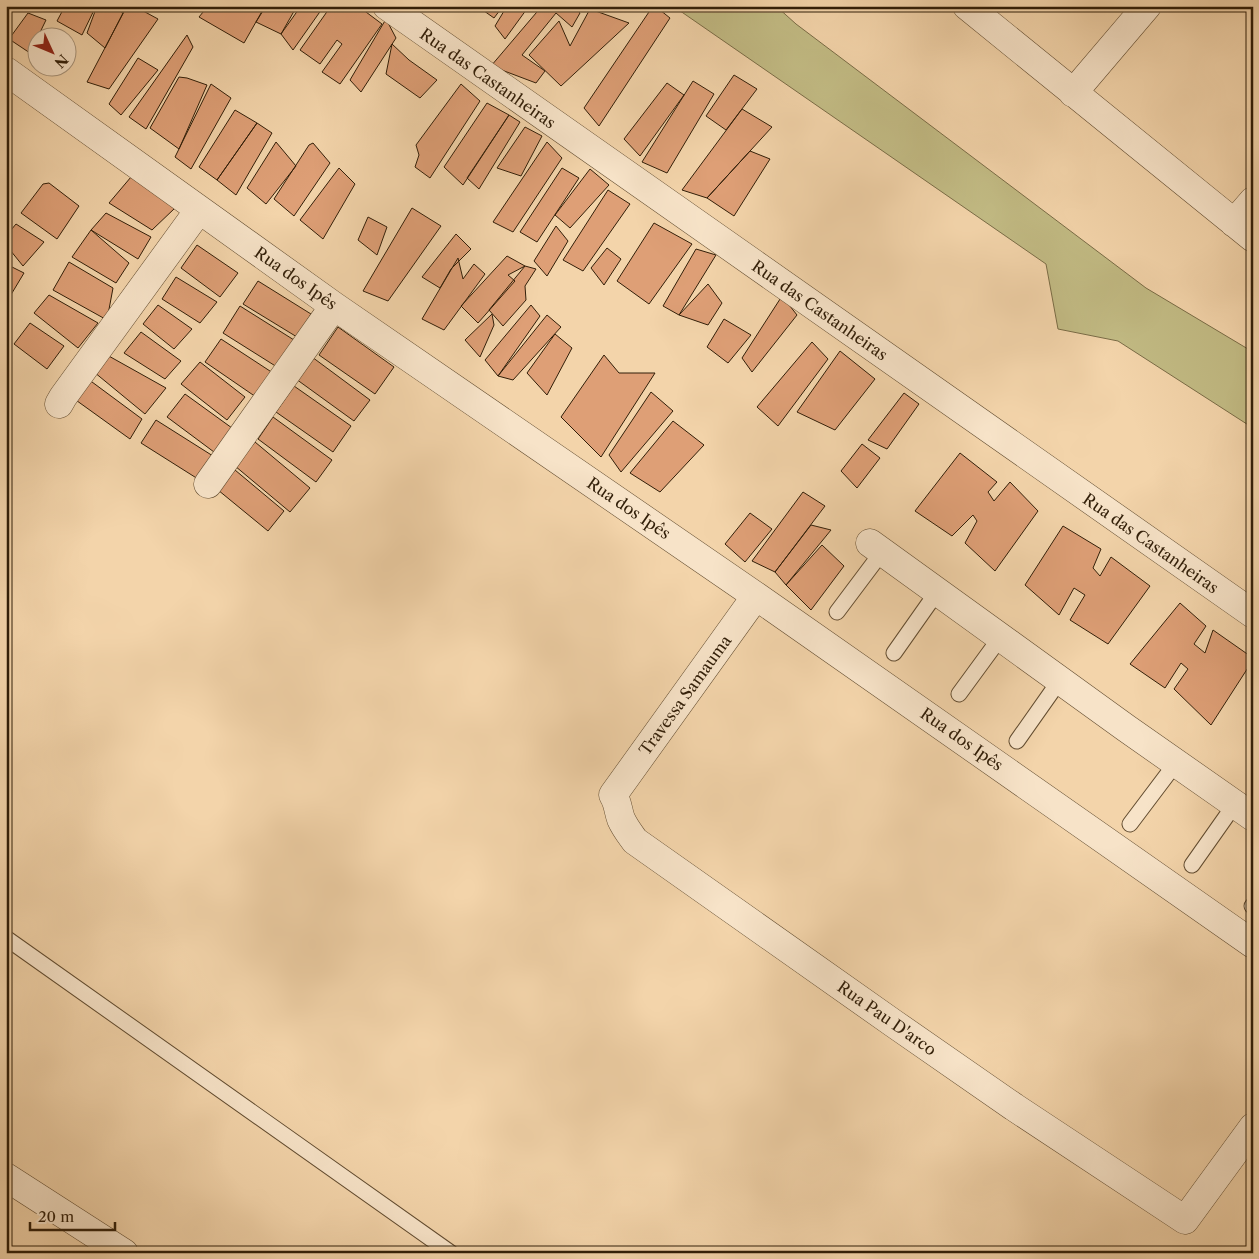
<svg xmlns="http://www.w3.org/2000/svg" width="1259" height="1259" font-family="'Libre Caslon Text',serif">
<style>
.green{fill:#c2bb84;stroke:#7a6c46}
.building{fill:#de9f76;stroke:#311e08}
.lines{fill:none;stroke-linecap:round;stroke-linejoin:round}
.service-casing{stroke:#624c30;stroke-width:17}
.minor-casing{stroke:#624c30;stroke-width:29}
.service{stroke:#f7e3c8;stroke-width:15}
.minor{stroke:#f7e3c8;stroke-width:28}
.labels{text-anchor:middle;stroke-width:4;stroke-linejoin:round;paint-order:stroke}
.street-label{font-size:16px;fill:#311e08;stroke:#f7e3c8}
</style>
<rect width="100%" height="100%" fill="#f3d4aa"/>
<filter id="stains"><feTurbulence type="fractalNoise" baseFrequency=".004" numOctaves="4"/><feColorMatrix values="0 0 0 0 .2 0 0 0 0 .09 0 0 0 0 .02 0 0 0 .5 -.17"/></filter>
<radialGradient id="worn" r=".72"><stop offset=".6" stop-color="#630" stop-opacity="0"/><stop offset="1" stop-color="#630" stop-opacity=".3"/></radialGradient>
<!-- green -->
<path class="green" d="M673 6H776L796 24 1146 288 1253 352V428L1118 341 1058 329 1046 264Z"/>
<!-- building -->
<path class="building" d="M65 6H96L82 35 57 21Z
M97 6H111L123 13 105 48 87 33Z
M127 6H134L158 19 109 89 87 82Z
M208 6H265L244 43 199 17Z
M266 6H297L281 34 256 22Z
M301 6H324L293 50 281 34Z
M331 6H358L382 24 340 84 322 72 342 44 337 40 320 64 300 50Z
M477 6H503L494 18Z
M507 6H529L505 39 495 26Z
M542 6H573L580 13 572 27 556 13 522 55 545 71 536 83 491 66Z
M653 6H655L670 18 599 126 584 108Z
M590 9 629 23 561 86 529 55 559 21 570 46Z
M28 13 46 20 30 53 9 39Z
M386 19 396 38 361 92 350 80Z
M187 35 193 47 146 129 129 117Z
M392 44 409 60 437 80 420 98 386 74Z
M138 58 158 70 121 115 109 104Z
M734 75 757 89 726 130 706 116Z
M179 77 187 78 207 85 179 149 150 128Z
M693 81 714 94 667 173 642 162Z
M667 83 684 95 640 156 624 139Z
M211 84 231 98 191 169 175 157Z
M461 84 480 101 430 178 415 167 419 155 416 145Z
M487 103 509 115 463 185 444 167Z
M742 109 772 127 707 198 682 190Z
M235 110 257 123 217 180 199 167Z
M509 115 520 122 479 189 467 178Z
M257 123 272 133 236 195 217 180Z
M525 127 542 136 521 176 497 168Z
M276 142 296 166 266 204 247 188Z
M547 142 562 158 513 232 493 222Z
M313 143 330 163 294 216 274 199 309 145Z
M750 151 770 159 734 216 707 198Z
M339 168 355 184 323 239 300 220Z
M562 168 579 178 537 242 520 232Z
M590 169 609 185 570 228 555 215Z
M131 177 175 208 152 230 109 203Z
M49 183 79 206 57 239 21 213 43 184Z
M608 190 630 204 583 271 563 260Z
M412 208 441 226 388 301 363 291Z
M106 213 151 237 138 259 91 230Z
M368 217 387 227 377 255 358 240Z
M654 223 692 244 649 304 617 281Z
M16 224 44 242 23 266 6 245V236Z
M556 226 568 241 547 276 534 261Z
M91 230 129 263 116 283 72 257Z
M456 234 471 249 451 269 440 288 422 277Z
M197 245 238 273 220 297 181 268Z
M607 248 621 259 604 285 591 268Z
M696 249 716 255 679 315 663 306Z
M507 256 525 266 508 275 515 281 478 323 461 306Z
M458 258 463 279 474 264 485 274 444 330 422 319Z
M69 262 113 288 107 320 53 290Z
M6 264 24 273 6 303Z
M525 266 536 269 525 286 526 300 503 326 489 310Z
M176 277 217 302 200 323 162 299Z
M258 281 311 314 297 337 243 304Z
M708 284 722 303 708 325 679 315Z
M49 295 98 323 78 348 34 313Z
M782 296 797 315 752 372 742 358Z
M158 305 192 329 174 349 143 324Z
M531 305 540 316 498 376 485 360Z
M240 306 294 340 277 367 223 333Z
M492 314 494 325 480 357 465 340Z
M547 315 561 327 513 380 498 376Z
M724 319 751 335 728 363 707 347Z
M30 323 64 346 47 369 14 344Z
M338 327 394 367 375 394 319 355Z
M141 332 181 361 165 379 124 353Z
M555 334 572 348 547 395 527 373Z
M221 339 273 373 256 397 205 362Z
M812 342 828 359 778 426 757 407Z
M840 351 875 379 835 430 797 412Z
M107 355 166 388 145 414 94 372Z
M604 355 619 373H655L601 457 561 417Z
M312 357 370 400 354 421 296 379Z
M200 362 245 397 227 420 181 384Z
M88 379 142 419 130 439 73 398Z
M294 386 351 426 333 452 276 412Z
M651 392 673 411 621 472 609 455Z
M904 393 919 404 887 449 868 440Z
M185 394 232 428 214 452 167 417Z
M273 417 332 460 316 482 258 439Z
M156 420 213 456 198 479 141 443Z
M673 421 704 445 660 492 630 473Z
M255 442 310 488 290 512 235 466Z
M862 444 880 458 857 488 841 471Z
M960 453 997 482 988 492 994 501 1010 482 1038 511 995 571 965 543 977 521 973 515 952 536 915 511Z
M235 470 284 511 268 531 218 490Z
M803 492 825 506 775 572 752 561Z
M750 513 772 529 745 562 725 544Z
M811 525 831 530 786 585 775 572Z
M1063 526 1101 549 1093 568 1100 576 1111 557 1150 586 1108 644 1070 620 1085 595 1074 588 1059 615 1025 585Z
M822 545 844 566 811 610 786 585Z
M1180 603 1206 626 1194 644 1205 653 1213 630 1253 658V660L1211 725 1174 689 1188 669 1181 663 1165 688 1130 664Z"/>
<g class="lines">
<!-- service casing -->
<g class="service-casing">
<path id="service" d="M837 612 882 552
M894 653 937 592
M959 694 1000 638
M1017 741 1060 680
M1130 824 1176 763
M1192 865 1235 804
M1252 906 1253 905
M6 938 451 1253"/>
</g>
<!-- minor casing -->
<g class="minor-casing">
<path id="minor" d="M387 6 1253 614
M967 6 1253 238
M6 71 334 306 756 596 1253 944
M1073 93 1147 6
M1234 223 1253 201
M59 404 63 397 199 210
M208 484 334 306
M870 543 1126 728 1253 817
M756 596 613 795C618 802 618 811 621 819 625 828 630 834 635 841L893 1023 1014 1107 1185 1220 1253 1127
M6 1177 124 1253"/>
</g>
<!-- service -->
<use href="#service" class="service"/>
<!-- minor -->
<use href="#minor" class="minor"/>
</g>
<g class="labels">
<!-- street labels -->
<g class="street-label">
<text transform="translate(488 78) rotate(35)" y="6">Rua das Castanheiras</text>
<text transform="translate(296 278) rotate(35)" y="6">Rua dos Ipês</text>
<text transform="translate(820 310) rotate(35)" y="6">Rua das Castanheiras</text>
<text transform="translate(629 508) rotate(34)" y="6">Rua dos Ipês</text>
<text transform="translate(1151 543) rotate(35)" y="6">Rua das Castanheiras</text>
<text transform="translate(685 695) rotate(-54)" y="6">Travessa Samauma</text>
<text transform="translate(962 739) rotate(35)" y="6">Rua dos Ipês</text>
<text transform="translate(887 1018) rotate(35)" y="6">Rua Pau D'arco</text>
</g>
</g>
<!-- margin -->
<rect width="1259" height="1259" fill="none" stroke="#f3d4aa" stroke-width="25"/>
<rect x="8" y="8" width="1244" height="1244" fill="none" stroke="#311e08" stroke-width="2.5"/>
<rect x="12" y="12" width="1234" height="1234" fill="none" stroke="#311e08"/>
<!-- north arrow -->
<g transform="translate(52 52) rotate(134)"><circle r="24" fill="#f7e3c8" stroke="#a8947b"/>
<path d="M0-4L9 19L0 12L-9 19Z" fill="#8f2418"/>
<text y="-8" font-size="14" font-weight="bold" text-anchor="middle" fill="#311e08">N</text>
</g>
<!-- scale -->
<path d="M30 1222v8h85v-8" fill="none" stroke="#311e08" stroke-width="2.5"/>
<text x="38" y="1222" font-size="15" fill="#311e08" stroke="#f7e3c8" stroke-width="4" paint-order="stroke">20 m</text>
<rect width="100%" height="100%" filter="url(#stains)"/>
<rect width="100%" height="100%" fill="url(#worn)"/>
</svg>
